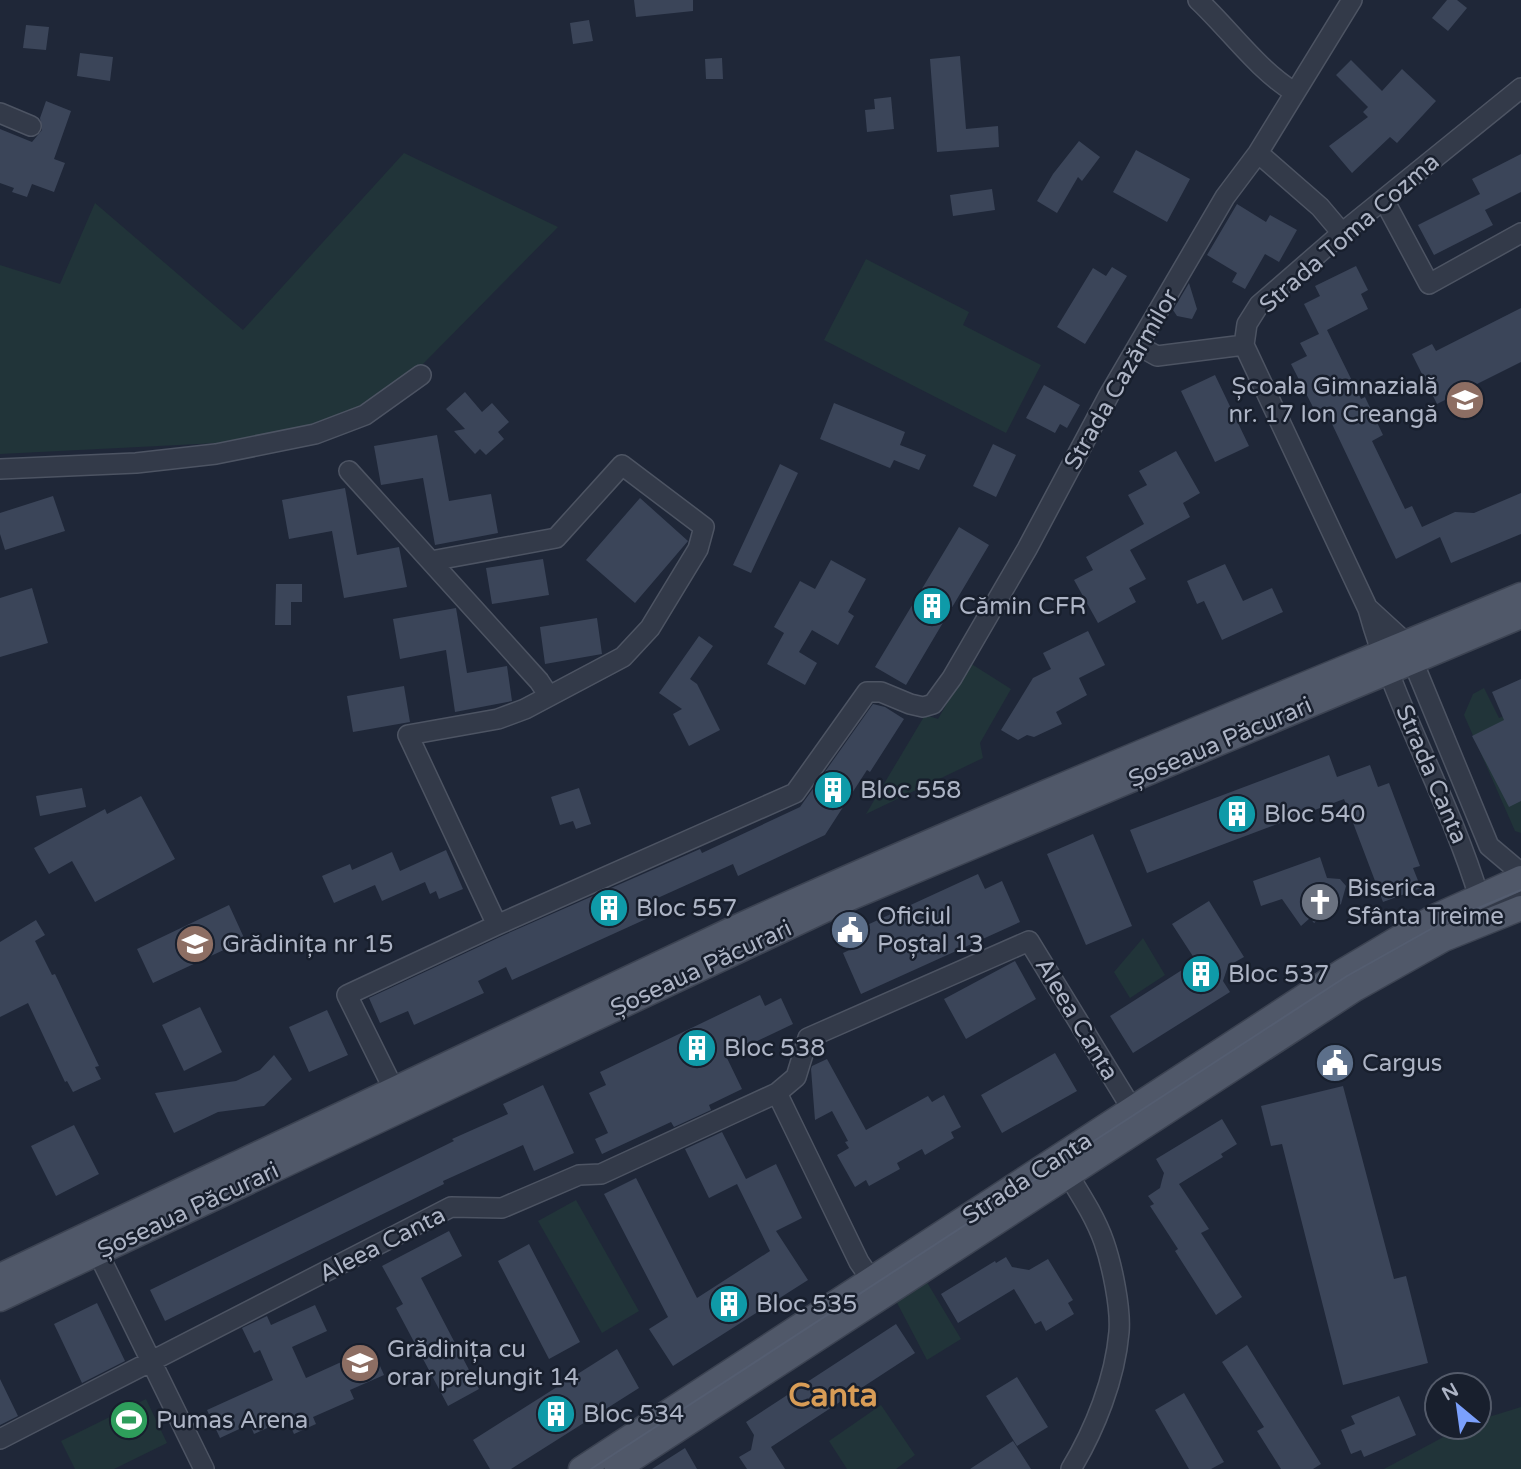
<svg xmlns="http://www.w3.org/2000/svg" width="1521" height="1469" font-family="'Varela Round',sans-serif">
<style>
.green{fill:#213439}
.building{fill:#3b4559}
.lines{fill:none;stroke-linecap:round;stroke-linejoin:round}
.minor-casing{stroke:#4d5463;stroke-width:22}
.major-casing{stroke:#3c4352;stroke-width:27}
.minor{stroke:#333a49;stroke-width:19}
.major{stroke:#505869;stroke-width:24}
.tram{stroke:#545d70;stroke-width:2}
.labels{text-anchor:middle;stroke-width:5;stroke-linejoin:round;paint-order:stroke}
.street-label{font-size:24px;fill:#adb4c5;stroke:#181f2d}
.poi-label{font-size:24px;fill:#adb4c5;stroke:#181f2d;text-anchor:start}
.district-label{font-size:32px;font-weight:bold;fill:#d89c56;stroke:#181f2d}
</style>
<rect width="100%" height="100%" fill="#1f2738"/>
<!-- green -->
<path class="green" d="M404 153 558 227 418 369 368 406 312 425 218 443 0 454V265L60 284 95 203 243 330Z
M866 259 969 312 963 325 1041 365 1006 433 824 340Z
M970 663 1011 689 980 743 983 758 866 814 925 715 938 719Z
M1484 688 1499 718 1521 709V833L1515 831 1464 715 1473 694Z
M1143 938 1165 975 1130 998 1114 972Z
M576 1200 639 1311 602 1333 538 1221Z
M925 1279 961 1339 927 1360 894 1297Z
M146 1399 167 1443 114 1469H75L61 1441Z
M881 1405 915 1455 896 1469H847L829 1441Z
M1521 1407V1469H1384L1462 1427H1479V1420Z"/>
<!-- building -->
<path class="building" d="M634 0H693V11L636 17Z
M1447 0H1457L1467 8 1448 31 1432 18Z
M589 20 593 41 573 44 570 23Z
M26 25 49 27 46 50 23 48Z
M80 53 113 57 110 81 77 76Z
M960 56 966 129 998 126 999 147 937 152 930 59Z
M722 58 723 79H706L705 59Z
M1351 60 1382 91 1402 69 1436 101 1397 143 1390 137 1352 173 1329 146 1368 117 1363 112 1368 107 1336 75Z
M891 97 894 129 867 132 865 110 875 109 874 99Z
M46 101 71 111 54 159 65 163 54 192 32 184 27 197 12 192 14 188 0 183V129L32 142 42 130 40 118Z
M1079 141 1100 157 1082 181 1078 177 1057 213 1037 201 1053 174Z
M1136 150 1190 179 1167 222 1113 192Z
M1521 154V192L1485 210 1493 225 1434 255 1418 225 1480 194 1472 179Z
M992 189 995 210 953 216 950 195Z
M1237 204 1266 222 1270 215 1297 230 1279 262 1265 254 1245 289 1232 282 1237 273 1207 255Z
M1356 266 1368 290 1361 294 1368 309 1327 330 1361 399 1365 397 1383 435 1372 441 1405 509 1412 506 1422 527 1455 512 1474 513 1521 493V534L1451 563 1440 537 1396 559 1324 407 1315 411 1291 364 1307 356 1300 343 1319 334 1304 304 1320 296 1315 286Z
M1112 267 1127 276 1085 344 1057 327 1093 268 1106 276Z
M1189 283 1197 309 1192 319 1177 316 1173 310Z
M1521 308V362L1437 404 1412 354 1432 344 1436 351Z
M1215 375 1249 446 1215 462 1181 391Z
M1044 385 1080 405 1067 428 1060 424 1055 433 1026 418Z
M465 392 482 412 492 403 509 422 498 432 504 439 486 455 480 449 475 454 454 431 465 429 446 409Z
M834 403 905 432 900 445 926 455 919 470 894 460 890 468 820 439Z
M437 435 449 501 491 494 498 533 435 545 423 478 381 485 374 446Z
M993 444 1016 455 996 497 973 486Z
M1176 451 1200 493 1183 503 1190 517 1130 550 1146 579 1129 588 1136 602 1098 623 1074 580 1093 570 1086 557 1144 524 1128 495 1147 485 1139 471Z
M780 464 798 473 751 573 733 565Z
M345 488 357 555 399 547 407 587 344 598 332 531 289 539 282 500Z
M53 496 65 531 5 550 0 534V513Z
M640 498 688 541 635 603 586 560Z
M959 527 989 545 906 685 875 667Z
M543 559 549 595 492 604 486 568Z
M831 560 866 579 848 612 854 616 838 645 812 630 799 652 817 663 805 685 767 664 784 633 774 627 800 581 815 589Z
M1225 564 1243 601 1272 588 1283 612 1222 640 1204 601 1197 604 1187 581Z
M276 584H302V602H291V625H275Z
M32 588 48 643 0 657V598Z
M456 608 467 673 507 666 512 701 455 712 446 650 400 659 393 619Z
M597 618 602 654 545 664 540 627Z
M1088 631 1105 665 1079 678 1087 695 1056 712 1062 724 1034 737 1027 735 1018 740 1001 730 1033 678 1051 669 1043 653Z
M699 636 713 646 690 679 697 684 720 730 689 746 673 714 682 709 659 693Z
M1521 679V801L1509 807 1472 736 1504 720 1492 692Z
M404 686 410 722 353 732 347 696Z
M873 704 885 707 904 719 870 772 867 770 825 835 738 876 733 864 651 901 657 914 512 980 506 967 478 981 484 993 414 1025 408 1011 380 1023 369 998 502 936 700 849 702 853 800 807Z
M1329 755 1337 777 1370 765 1378 787 1389 783 1420 866 1413 868 1421 888 1383 902 1344 799 1147 873 1130 830Z
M82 788 86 807 40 816 36 796Z
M579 788 591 824 576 829 573 821 560 825 551 797Z
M141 796 175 859 95 902 72 861 49 874 34 848 105 809 107 814Z
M1093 834 1132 926 1086 945 1047 854Z
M446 850 463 889 439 899 436 891 430 894 425 882 382 901 375 885 334 903 322 876 350 864 352 870 392 852 400 871Z
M1320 857 1327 878 1340 879 1346 886 1341 904 1314 923 1310 918 1301 926 1282 899 1261 906 1253 881Z
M978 874 985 889 1002 881 1020 922 861 994 843 953 860 945 854 931Z
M1209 901 1244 957 1228 966 1223 981 1230 992 1133 1053 1110 1016 1196 961 1172 924Z
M229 905 245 940 153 983 137 949Z
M36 920 45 935 35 941 52 975 55 974 99 1066 95 1067 101 1079 73 1092 67 1081 65 1082 28 1003 0 1017V942Z
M1015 961 1036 999 966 1039 944 999Z
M760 995 765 1006 781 998 793 1024 726 1056 742 1089 709 1105 711 1110 674 1127 671 1122 602 1154 595 1139 608 1133 589 1093 606 1085 600 1072Z
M200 1007 222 1052 184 1071 162 1025Z
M327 1010 348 1055 309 1072 289 1027Z
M1055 1053 1077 1091 1002 1133 981 1095Z
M1342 1054 1344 1078 1328 1082 1322 1058Z
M274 1055 292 1079 264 1106 218 1112 174 1133 155 1093 236 1081 260 1070Z
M827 1059 866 1130 928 1096 932 1102 944 1095 961 1127 951 1132 954 1138 925 1155 922 1149 897 1163 900 1169 869 1186 866 1180 855 1187 837 1155 849 1148 845 1142 848 1141 832 1111 815 1120 811 1069 812 1066Z
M543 1085 574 1153 534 1171 523 1145 443 1181 444 1184 165 1321 150 1290 454 1141 452 1139 508 1114 503 1104Z
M1343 1086 1394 1279 1406 1276 1428 1363 1343 1385 1282 1144 1271 1146 1261 1106Z
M1222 1119 1237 1144 1221 1154 1223 1157 1179 1184 1209 1229 1201 1233 1242 1297 1216 1315 1175 1251 1178 1249 1150 1206 1154 1204 1148 1196 1160 1188 1162 1180 1164 1173 1156 1159Z
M74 1125 99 1174 56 1196 31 1146Z
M722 1132 746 1179 776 1164 802 1218 776 1231 808 1280 673 1366 649 1329 668 1317 604 1194 636 1178 697 1298 770 1251 737 1184 709 1198 685 1149Z
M449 1231 462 1256 421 1278 479 1389 448 1406 396 1308 403 1304 382 1266Z
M529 1244 580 1342 549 1359 498 1261Z
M1006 1257 1012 1267 1029 1270 1048 1259 1073 1300 1068 1303 1074 1314 1046 1331 1041 1321 1035 1324 1014 1289 958 1323 941 1294 995 1261 996 1263Z
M97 1303 125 1361 82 1383 54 1324Z
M315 1305 327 1331 292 1347 306 1378 372 1348 384 1375 350 1390 354 1399 313 1417 316 1424 294 1434 287 1419 254 1434 250 1424 220 1438 207 1410 273 1380 260 1350 254 1353 242 1328 267 1316 271 1325Z
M896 1324 915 1353 771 1447 785 1469H747L739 1457 751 1450 754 1435 746 1422Z
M1247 1345 1321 1464 1313 1469H1281L1257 1431 1264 1427 1222 1362Z
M617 1349 639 1388 511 1469H490L473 1440Z
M1017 1377 1048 1427 1017 1446 986 1396Z
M0 1379 18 1416 0 1425Z
M1184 1393 1224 1462 1211 1469H1189L1155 1410Z
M1399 1396 1416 1435 1364 1457 1361 1450 1351 1454 1341 1430 1355 1424 1351 1416Z
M1013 1441 1031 1469H970Z
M685 1448 697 1469H652Z"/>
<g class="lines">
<!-- minor casing -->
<g class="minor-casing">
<path id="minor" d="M1198 0C1230 30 1257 69 1294 92
M0 113 31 126
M1258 153 1320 207 1342 233
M1384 200 1429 284 1521 233
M1244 345 1368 609C1395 708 1449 798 1479 897L1494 900 1521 895
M1244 345 1247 324 1259 305 1342 233 1521 88
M1139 346 1157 356 1244 345
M0 469 136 463 216 454 315 434 365 415 421 375
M349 471 539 681 549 696
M431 561 556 538 622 465 704 527 698 549 650 628 623 657 525 709 498 719 408 735 497 925
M1369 609 1405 642 1489 846 1521 873
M777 1093 796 1077 808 1038 1029 941 1132 1109
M399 1100 347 995 497 925 795 793 867 692H881L910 704 923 707 933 704 952 678 1027 549 1109 395 1225 197 1258 153 1352 0
M1069 1176C1082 1197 1096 1219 1104 1242 1112 1265 1121 1308 1119 1332 1115 1379 1095 1429 1071 1469
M98 1253 204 1469
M0 1439 451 1207 502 1208 579 1175 601 1174 777 1093 859 1262 879 1291"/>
</g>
<!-- major casing -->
<g class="major-casing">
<path id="major" d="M0 1276 737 927C996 810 1259 704 1521 595
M0 1299 850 898 1521 616
M581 1469 1343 971 1434 917 1521 878
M617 1469 1355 989 1444 939 1521 908"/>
</g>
<!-- minor -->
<use href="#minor" class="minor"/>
<!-- major -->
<use href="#major" class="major"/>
<!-- tram -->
<path class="tram" d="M591 1469 1347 976 1438 925 1521 890"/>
</g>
<!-- icons -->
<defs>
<g id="school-disc" transform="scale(2.0125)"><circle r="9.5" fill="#8d6e63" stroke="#181f2d"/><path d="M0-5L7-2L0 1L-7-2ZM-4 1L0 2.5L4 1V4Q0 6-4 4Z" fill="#fff"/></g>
<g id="building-disc" transform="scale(2.0125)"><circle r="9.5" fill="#0f9aa8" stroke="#181f2d"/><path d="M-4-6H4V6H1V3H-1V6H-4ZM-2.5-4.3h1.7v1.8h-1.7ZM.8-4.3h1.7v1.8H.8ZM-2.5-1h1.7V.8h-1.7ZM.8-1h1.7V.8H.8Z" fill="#fff"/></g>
<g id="church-disc" transform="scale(2.0125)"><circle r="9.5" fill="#6b7280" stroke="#181f2d"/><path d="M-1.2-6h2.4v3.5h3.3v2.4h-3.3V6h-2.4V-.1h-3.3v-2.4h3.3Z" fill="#fff"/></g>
<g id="civic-disc" transform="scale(2.0125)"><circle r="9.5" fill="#5c6f8a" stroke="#181f2d"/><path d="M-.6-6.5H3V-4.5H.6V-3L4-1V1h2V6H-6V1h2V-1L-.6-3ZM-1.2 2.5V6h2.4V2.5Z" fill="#fff"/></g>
<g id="stadium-disc" transform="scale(2.0125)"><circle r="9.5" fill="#2e9e5b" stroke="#181f2d"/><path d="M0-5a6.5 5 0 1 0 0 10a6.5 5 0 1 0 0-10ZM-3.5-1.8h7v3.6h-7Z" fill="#fff"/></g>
</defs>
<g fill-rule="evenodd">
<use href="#school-disc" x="1465" y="400"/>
<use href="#building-disc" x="932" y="606"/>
<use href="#building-disc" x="833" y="790"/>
<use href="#building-disc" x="1237" y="814"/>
<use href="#church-disc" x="1320" y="902"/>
<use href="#building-disc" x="609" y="908"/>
<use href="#civic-disc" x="850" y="930"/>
<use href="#school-disc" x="195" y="944"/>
<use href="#building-disc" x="1201" y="974"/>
<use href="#building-disc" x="697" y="1048"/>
<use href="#civic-disc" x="1335" y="1063"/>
<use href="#building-disc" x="729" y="1304"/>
<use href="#school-disc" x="360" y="1363"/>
<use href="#building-disc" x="556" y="1414"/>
<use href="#stadium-disc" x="129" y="1420"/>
</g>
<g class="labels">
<!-- street labels -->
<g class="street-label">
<text transform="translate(1349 233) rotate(-41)" y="8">Strada Toma Cozma</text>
<text transform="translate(1121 379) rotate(-60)" y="8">Strada Cazărmilor</text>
<text transform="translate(1220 742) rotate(-23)" y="8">Șoseaua Păcurari</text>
<text transform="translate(1432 774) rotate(67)" y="8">Strada Canta</text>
<text transform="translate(701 968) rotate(-25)" y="8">Șoseaua Păcurari</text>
<text transform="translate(1077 1019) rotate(59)" y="8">Aleea Canta</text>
<text transform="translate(1027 1178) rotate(-33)" y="8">Strada Canta</text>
<text transform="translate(188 1210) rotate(-25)" y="8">Șoseaua Păcurari</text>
<text transform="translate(382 1244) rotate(-27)" y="8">Aleea Canta</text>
</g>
<!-- poi labels -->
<g class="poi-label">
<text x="1438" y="394" text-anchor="end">Școala Gimnazială<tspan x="1438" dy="28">nr. 17 Ion Creangă</tspan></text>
<text x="959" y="614">Cămin CFR</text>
<text x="860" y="798">Bloc 558</text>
<text x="1264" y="822">Bloc 540</text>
<text x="1347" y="896">Biserica<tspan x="1347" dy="28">Sfânta Treime</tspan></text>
<text x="636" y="916">Bloc 557</text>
<text x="877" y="924">Oficiul<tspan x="877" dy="28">Poștal 13</tspan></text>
<text x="222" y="952">Grădinița nr 15</text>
<text x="1228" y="982">Bloc 537</text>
<text x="724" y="1056">Bloc 538</text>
<text x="1362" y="1071">Cargus</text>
<text x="756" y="1312">Bloc 535</text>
<text x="387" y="1357">Grădinița cu<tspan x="387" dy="28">orar prelungit 14</tspan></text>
<text x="583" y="1422">Bloc 534</text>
<text x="156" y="1428">Pumas Arena</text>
</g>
<!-- district labels -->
<g class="district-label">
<text x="833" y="1406">Canta</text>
</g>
</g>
<!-- north arrow -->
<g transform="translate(1458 1406) rotate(331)"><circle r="33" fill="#181f2d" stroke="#545b6a" stroke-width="2"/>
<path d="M0-5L12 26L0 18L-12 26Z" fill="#7ba0fc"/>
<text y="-10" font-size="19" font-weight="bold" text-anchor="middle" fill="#adb4c5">N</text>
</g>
</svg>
